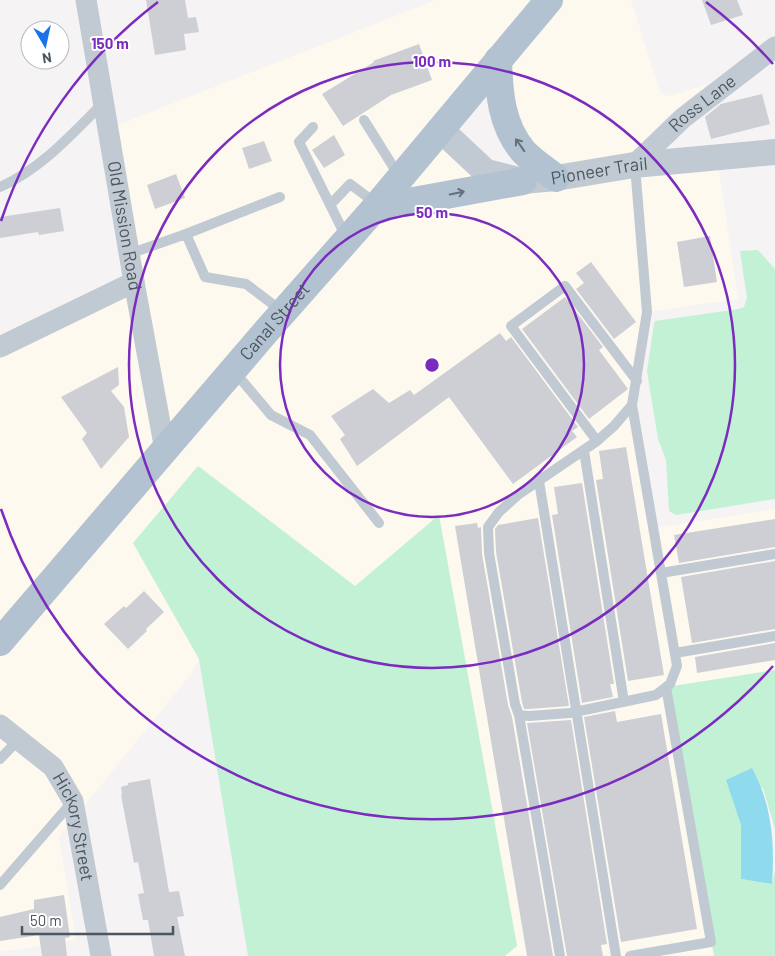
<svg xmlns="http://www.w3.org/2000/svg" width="775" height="956" font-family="Barlow,sans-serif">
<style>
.commercial{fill:#fdf9ef}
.green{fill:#c3f1d5}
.water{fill:#90daee}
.building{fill:#cdcfd5}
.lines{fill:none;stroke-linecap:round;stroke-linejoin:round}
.service{stroke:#c1cad2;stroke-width:10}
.minor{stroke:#c1cad2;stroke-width:21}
.tertiary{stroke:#c1cad2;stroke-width:26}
.primary{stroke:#b3c2d1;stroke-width:28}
.oneway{stroke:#64717d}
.ring{fill:none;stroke:#7b2cbf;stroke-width:2.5}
.labels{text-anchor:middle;stroke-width:4;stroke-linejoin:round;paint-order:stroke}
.street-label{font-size:18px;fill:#4a5661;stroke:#fff}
.centre{fill:#7b2cbf;stroke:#fff;stroke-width:2.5}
.ring-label{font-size:15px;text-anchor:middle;font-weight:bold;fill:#7b2cbf;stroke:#fff;stroke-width:4;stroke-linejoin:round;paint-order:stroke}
</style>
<rect width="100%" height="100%" fill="#f5f3f3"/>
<!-- commercial -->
<path class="commercial" d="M436 0H549L440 129 486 172 717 157 738 299 647 312 632 405 654 528 775 509V670L666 688 714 956H504L517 945 439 515 355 586 199 466 133 543 199 659 191 674 59 837 76 940 0 952V347L134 282 107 129Z
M564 0H631L659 89 662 94 670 96 708 84 676 109 630 154 558 165 530 143 516 121 509 65Z"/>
<!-- green -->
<path class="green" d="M758 250 775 269V499L676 515 669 511 666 460 658 439 647 371 654 324 655 321 739 309 744 307 747 298 740 251Z
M198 466 355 586 439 515 517 946 505 956H248L199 659 133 543Z
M775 670V829L763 788 727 780 741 825V879L772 884 775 870V956H714L666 687Z"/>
<!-- water -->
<path class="water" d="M752 768C772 805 775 843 772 884L741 879V825L726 780Z"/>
<!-- building -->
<path class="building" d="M146 0H185L188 18 196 17 199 32 184 34 186 50 155 55Z
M702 0H737L743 15 711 25Z
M419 44 432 80 391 95 343 126 322 94 374 62 373 61Z
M762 94 770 124 711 139 705 117 721 104Z
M334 135 345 155 324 168 312 150Z
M264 141 272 161 249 169 242 148Z
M176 174 185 198 155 209 147 185Z
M60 208 64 231 39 235 38 232 0 238V217Z
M710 236 717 282 684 287 677 242Z
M591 262 636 322 614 339 576 289 584 283 576 273Z
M565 297 603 347 599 350 628 389 589 419 522 329Z
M500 333 506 341 511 337 578 427 572 431 577 437 513 484 449 397 357 466 340 439 345 435 331 416 373 389 389 403 410 390 414 395Z
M118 367 119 385 111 391 124 407 129 437 101 469 82 439 87 433 61 397Z
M626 447 664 675 628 681 596 480 603 479 599 451Z
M582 483 614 684H610L613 697 582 703 552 515 558 514 554 487Z
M538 518 569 706 529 709H524L522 702 496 552 495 529 498 525Z
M775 519V547L679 563 674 535Z
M477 523 478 528 481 527 482 554 508 705 512 717 553 956H527L455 526Z
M775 561V629L692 643 681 577Z
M144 591 164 612 146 629 147 631 128 649 104 624 124 606 126 608Z
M775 643V660L697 673 695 657Z
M615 711 617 722 661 714 697 929 621 942 584 717Z
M571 720 607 944 601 945 603 956H567L527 723Z
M150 779 169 892 179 891 184 916 177 917 185 956H154L148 920H143L138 894 144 893 138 862 134 863 121 795H122L121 787 128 785V783Z
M64 895 70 937 65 938 67 956H42L39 935 0 941V917L34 909V900Z"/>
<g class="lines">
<!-- service -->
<path class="service" d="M364 120 399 176
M313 127 299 142 347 239
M0 187C41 169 71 135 103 103
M330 205 350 184 377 204
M186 234 280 197
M129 254 186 234 205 277 246 284 283 312
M234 371 271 415 310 435 379 523
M632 405 677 666 670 684 656 695 570 713 529 716 519 715 515 704 489 553 488 527 499 512 519 494 597 441 614 426 632 405 647 312 635 166
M597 441 511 326 565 286 637 381
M584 451 624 702
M539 481 616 956
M661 573 775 554
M675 653 775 636
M519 715 560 956
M0 759 19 739
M0 885 73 801
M630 956 711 942 666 687"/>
<!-- minor -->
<g class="minor">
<path id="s1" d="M86 0 134 282 165 450"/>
<path id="s2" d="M634 165 683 118 775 47"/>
<path d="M0 347 134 282"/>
<path id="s3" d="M0 725 53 767 73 801 101 956"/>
</g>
<!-- tertiary -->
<path class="tertiary" id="s4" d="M440 129 486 172 523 181 556 178 634 165 775 152"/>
<!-- primary -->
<g class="primary">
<path d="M498 60C499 92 501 125 523 151 532 161 545 169 556 178"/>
<path d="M375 208 523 181"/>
<path id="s5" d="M0 642 263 335 375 208 549 0"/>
</g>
</g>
<!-- one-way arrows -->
<defs><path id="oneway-shaft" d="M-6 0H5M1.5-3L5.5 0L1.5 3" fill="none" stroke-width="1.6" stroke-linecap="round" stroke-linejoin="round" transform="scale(1.25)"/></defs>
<g class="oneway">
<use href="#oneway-shaft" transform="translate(520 145) rotate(-125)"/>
<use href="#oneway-shaft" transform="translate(457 193) rotate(-11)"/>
</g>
<!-- distance rings -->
<g class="ring">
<circle cx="432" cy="365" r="152"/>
<circle cx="432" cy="365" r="303"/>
<path d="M773 666A455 455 0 0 1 1 509M1 221A455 455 0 0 1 158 2M706 2A455 455 0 0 1 773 64"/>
</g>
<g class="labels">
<!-- street labels -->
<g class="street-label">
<text dy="6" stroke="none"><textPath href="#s2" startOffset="92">Ross Lane</textPath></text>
<text dy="6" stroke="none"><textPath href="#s4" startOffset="178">Pioneer Trail</textPath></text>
<text dy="6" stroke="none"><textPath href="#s1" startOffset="229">Old Mission Road</textPath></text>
<text dy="6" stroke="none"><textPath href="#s5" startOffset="422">Canal Street</textPath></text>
<text dy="6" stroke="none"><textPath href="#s3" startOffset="132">Hickory Street</textPath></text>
</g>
</g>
<circle cx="432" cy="365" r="8" class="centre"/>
<g class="ring-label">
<text x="110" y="49">150 m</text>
<text x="432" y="67">100 m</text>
<text x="432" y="218">50 m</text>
</g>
<!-- north arrow -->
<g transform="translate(45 45) rotate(171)"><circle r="24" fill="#ffffff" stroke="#b7bbc0"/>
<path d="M0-4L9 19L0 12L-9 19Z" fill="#1a73e8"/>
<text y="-8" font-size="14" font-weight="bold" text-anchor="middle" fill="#4a5661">N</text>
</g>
<!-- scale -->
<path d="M22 926v8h151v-8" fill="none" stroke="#4a5661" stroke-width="2.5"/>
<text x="30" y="926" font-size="15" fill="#4a5661" stroke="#ffffff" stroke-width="4" paint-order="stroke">50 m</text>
</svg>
